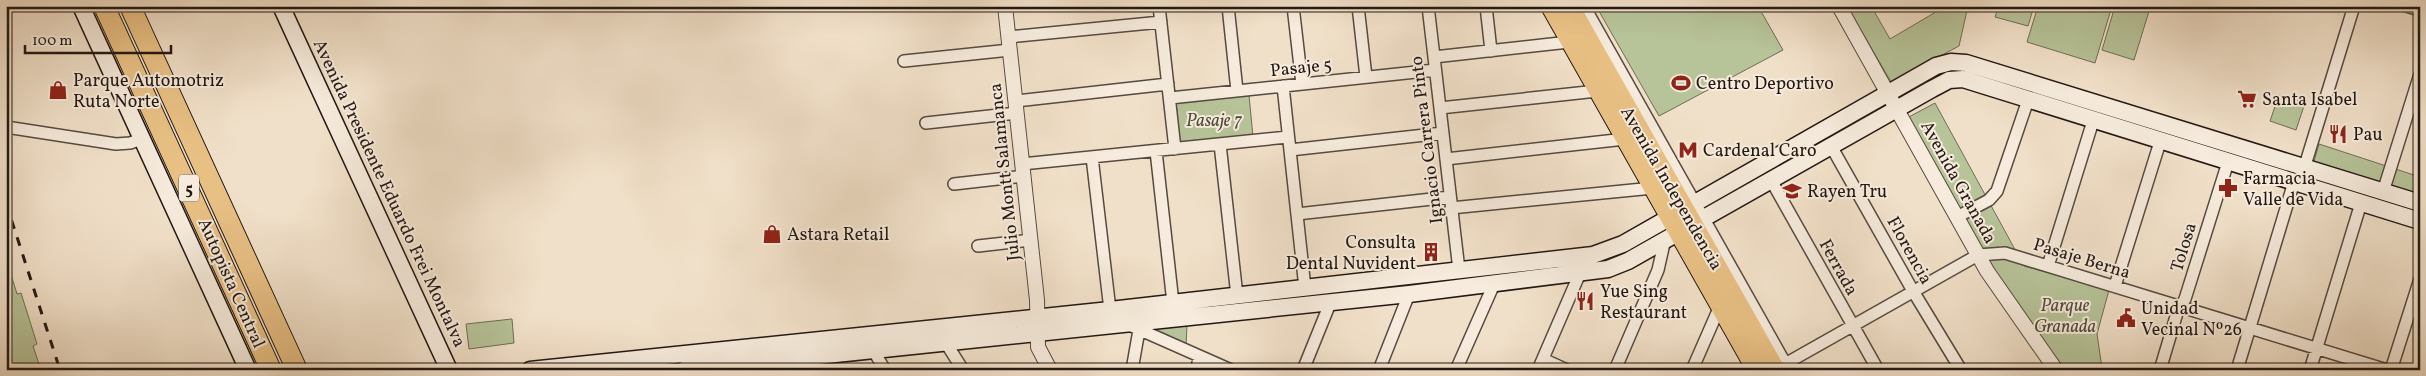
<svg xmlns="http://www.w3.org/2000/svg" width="2426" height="376" font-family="Vollkorn,serif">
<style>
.green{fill:#b7c399;stroke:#6d6e56}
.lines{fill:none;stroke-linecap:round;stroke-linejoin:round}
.minor-casing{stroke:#564a40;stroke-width:14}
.tertiary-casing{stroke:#564a40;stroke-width:16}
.secondary-casing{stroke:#231813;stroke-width:19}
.primary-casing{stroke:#231813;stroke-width:20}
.motorway-casing{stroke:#231813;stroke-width:22}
.minor{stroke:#f6ebdc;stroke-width:11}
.tertiary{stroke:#f6ebdc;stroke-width:14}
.secondary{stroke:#f6ebdc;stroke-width:16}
.primary{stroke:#e8c084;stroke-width:18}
.motorway{stroke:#e8c084;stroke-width:20}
.rail{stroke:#231813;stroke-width:3;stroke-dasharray:9 9;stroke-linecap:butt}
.labels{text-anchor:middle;stroke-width:4;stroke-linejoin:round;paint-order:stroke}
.shield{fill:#f6ebdc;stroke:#62574f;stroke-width:1}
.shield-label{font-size:16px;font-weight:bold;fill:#231813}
.street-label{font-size:18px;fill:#231813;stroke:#f6ebdc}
.poi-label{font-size:18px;fill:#231813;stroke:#f6ebdc;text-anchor:start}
.park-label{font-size:18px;font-style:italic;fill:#4f4b3b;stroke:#f6ebdc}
</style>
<rect width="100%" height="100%" fill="#f1e0c9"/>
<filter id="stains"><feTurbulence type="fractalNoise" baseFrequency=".004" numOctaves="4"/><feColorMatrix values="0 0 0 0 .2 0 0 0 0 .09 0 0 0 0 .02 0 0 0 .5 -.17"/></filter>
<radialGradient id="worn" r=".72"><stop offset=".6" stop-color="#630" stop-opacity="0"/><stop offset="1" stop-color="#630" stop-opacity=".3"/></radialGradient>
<!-- green -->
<path class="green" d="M1596 6H1758L1783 50 1659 116Z
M1847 6H1871L1890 39 1946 6H1968L1959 46 1891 82Z
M1999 6H2034L2028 26 1995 17Z
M2038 6H2112L2095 63 2027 42Z
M2115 6 2150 8 2134 60 2102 50Z
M1249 95 1253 137 1180 145 1176 102Z
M2279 95 2305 103 2296 130 2270 121Z
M1935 103 2024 266 2109 290 2097 334 2102 368 2105 370H2059L1986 263 1907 118Z
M2319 144 2420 177V199L2318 167 2314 161Z
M6 258 17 294 21 293 37 344 33 346 41 370H6Z
M512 319 514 343 469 349 466 324Z
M1187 325 1186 347 1146 330Z"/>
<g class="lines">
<!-- minor casing -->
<g class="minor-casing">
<path id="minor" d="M1159 6 1175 149
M1228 6 1237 91
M1293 6 1302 84
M1358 6 1366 77
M1428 6 1459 270
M1486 6 1491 51
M1584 6 1789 370
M2406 6 2420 10
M1009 37 1161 22
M1434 57 1569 42
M904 61 1010 50
M1283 86 1305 288
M1170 98 1435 70
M1016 101 1168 84
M1440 108 1597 91
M926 123 1017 113
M6 127 116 144 130 143 142 139
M1220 144 1237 296
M1831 146 1913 291 1961 370
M1290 150 1443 133
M1156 151 1173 303
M1092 157 1110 310
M1446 159 1625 139
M1022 164 1288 137
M2303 172 2354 6
M1771 180 1878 370
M954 184 1024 176
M2383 192 2420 74
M1451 208 1653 188
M1297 214 1450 197
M1957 217 1989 200 1997 191 2028 100
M978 246 1031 240
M2048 266 2093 121
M2115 286 2160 142
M1127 324 1231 370
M946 343 963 370
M873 350 885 370
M801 358 809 370
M1543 359 1567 370
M1785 364 1978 255 2005 253 2387 370
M1132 370 1139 330
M1197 370 1199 356
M1303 370 1331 301
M1379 370 1409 294
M1456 370 1494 284
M1538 370 1580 273
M1615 370 1658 270 1665 239
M1692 370 1720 306
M2160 370 2177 313 2185 299 2228 162
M2237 370 2294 182
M2310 370 2361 203
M2391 370 2420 279"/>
</g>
<!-- tertiary casing -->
<g class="tertiary-casing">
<path id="tertiary" d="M1005 6 1037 300 1038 347 1050 370
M1839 6 1987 271 2056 370"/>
</g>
<!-- secondary casing -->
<g class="secondary-casing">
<path id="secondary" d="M81 6 248 370
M281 6 449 370
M530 370 1110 310 1593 255 1623 244 1936 66 1951 62 1966 63 2420 203
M684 370 1409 294 1608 269 1628 261 1932 89 1949 80 1963 79 2420 221"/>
</g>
<!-- primary casing -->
<g class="primary-casing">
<path id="primary" d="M1550 6 1756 370
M1570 6 1776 370"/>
</g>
<!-- motorway casing -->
<g class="motorway-casing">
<path id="motorway" d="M104 6 271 370
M130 6 297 370"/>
</g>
<!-- minor -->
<use href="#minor" class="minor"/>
<!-- tertiary -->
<use href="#tertiary" class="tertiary"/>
<!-- secondary -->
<use href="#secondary" class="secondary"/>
<!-- primary -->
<use href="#primary" class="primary"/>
<!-- motorway -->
<use href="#motorway" class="motorway"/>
<!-- rail -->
<path class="rail" d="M6 203 60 370"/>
</g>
<!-- icons -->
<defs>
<g id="stadium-bare" transform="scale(1.5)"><path d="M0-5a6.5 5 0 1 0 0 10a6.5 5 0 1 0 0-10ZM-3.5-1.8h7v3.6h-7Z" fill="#8f2418" stroke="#f6ebdc" stroke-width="2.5" paint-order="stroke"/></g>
<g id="shop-bare" transform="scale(1.5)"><path d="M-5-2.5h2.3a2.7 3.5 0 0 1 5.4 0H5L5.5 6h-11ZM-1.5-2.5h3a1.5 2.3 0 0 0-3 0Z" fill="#8f2418" stroke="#f6ebdc" stroke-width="2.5" paint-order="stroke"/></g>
<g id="supermarket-bare" transform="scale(1.5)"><path d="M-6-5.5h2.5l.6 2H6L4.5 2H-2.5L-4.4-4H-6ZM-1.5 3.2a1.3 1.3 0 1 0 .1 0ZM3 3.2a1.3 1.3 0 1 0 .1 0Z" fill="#8f2418" stroke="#f6ebdc" stroke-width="2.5" paint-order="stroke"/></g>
<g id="restaurant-bare" transform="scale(1.5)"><path d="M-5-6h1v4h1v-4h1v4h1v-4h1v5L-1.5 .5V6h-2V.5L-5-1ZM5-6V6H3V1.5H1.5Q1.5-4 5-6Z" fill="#8f2418" stroke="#f6ebdc" stroke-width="2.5" paint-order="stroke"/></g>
<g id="metro-bare" transform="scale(1.5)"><path d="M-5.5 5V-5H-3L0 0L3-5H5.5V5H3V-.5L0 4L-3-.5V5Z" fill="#8f2418" stroke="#f6ebdc" stroke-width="2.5" paint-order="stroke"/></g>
<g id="pharmacy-bare" transform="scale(1.5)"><path d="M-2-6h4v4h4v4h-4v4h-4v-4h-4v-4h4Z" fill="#8f2418" stroke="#f6ebdc" stroke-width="2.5" paint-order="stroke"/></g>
<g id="school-bare" transform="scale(1.5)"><path d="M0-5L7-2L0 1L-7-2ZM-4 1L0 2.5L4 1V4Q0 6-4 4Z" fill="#8f2418" stroke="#f6ebdc" stroke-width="2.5" paint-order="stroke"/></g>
<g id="building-bare" transform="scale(1.5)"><path d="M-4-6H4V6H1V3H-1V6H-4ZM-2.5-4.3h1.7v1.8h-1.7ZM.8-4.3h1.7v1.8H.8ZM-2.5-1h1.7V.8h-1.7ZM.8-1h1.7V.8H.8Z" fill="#8f2418" stroke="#f6ebdc" stroke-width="2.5" paint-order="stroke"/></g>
<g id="civic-bare" transform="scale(1.5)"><path d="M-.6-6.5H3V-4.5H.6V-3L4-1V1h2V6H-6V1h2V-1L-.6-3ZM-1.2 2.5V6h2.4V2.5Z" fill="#8f2418" stroke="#f6ebdc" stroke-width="2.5" paint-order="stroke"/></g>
</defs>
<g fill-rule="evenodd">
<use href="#stadium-bare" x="1681" y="83"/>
<use href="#shop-bare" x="58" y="90"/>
<use href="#supermarket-bare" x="2247" y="99"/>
<use href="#restaurant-bare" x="2338" y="134"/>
<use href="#metro-bare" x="1688" y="150"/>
<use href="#pharmacy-bare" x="2228" y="188"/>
<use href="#school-bare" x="1792" y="191"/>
<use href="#shop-bare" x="772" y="234"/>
<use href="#building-bare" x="1431" y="252"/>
<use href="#restaurant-bare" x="1585" y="301"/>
<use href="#civic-bare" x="2126" y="318"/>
</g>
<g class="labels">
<!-- shield labels -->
<rect class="shield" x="179" y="174.5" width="20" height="27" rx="4"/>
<g class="shield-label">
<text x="189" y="194">5</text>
</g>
<!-- street labels -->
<g class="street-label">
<text transform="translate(1301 67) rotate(-6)" y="6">Pasaje 5</text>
<text transform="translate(1426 140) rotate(-97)" y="6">Ignacio Carrera Pinto</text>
<text transform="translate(1004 172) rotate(-96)" y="6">Julio Montt Salamanca</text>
<text transform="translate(1959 182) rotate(61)" y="6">Avenida Granada</text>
<text transform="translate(1672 188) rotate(60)" y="6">Avenida Independencia</text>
<text transform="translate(390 193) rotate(65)" y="6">Avenida Presidente Eduardo Frei Montalva</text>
<text transform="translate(2183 247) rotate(-73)" y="6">Tolosa</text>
<text transform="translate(1910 250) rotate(61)" y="6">Florencia</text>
<text transform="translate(2082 258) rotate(17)" y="6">Pasaje Berna</text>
<text transform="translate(1839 267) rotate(61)" y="6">Ferrada</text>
<text transform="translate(232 283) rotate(66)" y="6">Autopista Central</text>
</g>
<!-- poi labels -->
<g class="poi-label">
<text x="73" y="86">Parque Automotriz<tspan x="73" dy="21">Ruta Norte</tspan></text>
<text x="1696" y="89">Centro Deportivo</text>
<text x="2262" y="105">Santa Isabel</text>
<text x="2353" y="140">Pau</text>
<text x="1703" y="156">Cardenal Caro</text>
<text x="2243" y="184">Farmacia<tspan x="2243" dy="21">Valle de Vida</tspan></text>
<text x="1807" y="197">Rayen Tru</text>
<text x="787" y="240">Astara Retail</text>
<text x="1416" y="248" text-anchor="end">Consulta<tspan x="1416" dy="21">Dental Nuvident</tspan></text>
<text x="1600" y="297">Yue Sing<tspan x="1600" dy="21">Restaurant</tspan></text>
<text x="2141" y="314">Unidad<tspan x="2141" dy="21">Vecinal Nº26</tspan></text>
</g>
<!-- park labels -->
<g class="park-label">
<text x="1214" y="126">Pasaje 7</text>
<text x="2065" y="311">Parque<tspan x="2065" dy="21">Granada</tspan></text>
</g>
</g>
<!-- margin -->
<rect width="2426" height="376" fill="none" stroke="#f1e0c9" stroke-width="25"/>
<rect x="8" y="8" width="2411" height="361" fill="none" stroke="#231813" stroke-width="2.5"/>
<rect x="12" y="12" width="2401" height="351" fill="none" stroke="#231813"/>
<!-- scale -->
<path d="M25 45v8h146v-8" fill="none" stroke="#231813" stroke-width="2.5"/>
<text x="32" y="45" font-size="15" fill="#231813" stroke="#f6ebdc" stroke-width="4" paint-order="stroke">100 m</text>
<rect width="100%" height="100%" filter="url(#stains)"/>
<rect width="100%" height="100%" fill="url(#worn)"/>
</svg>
